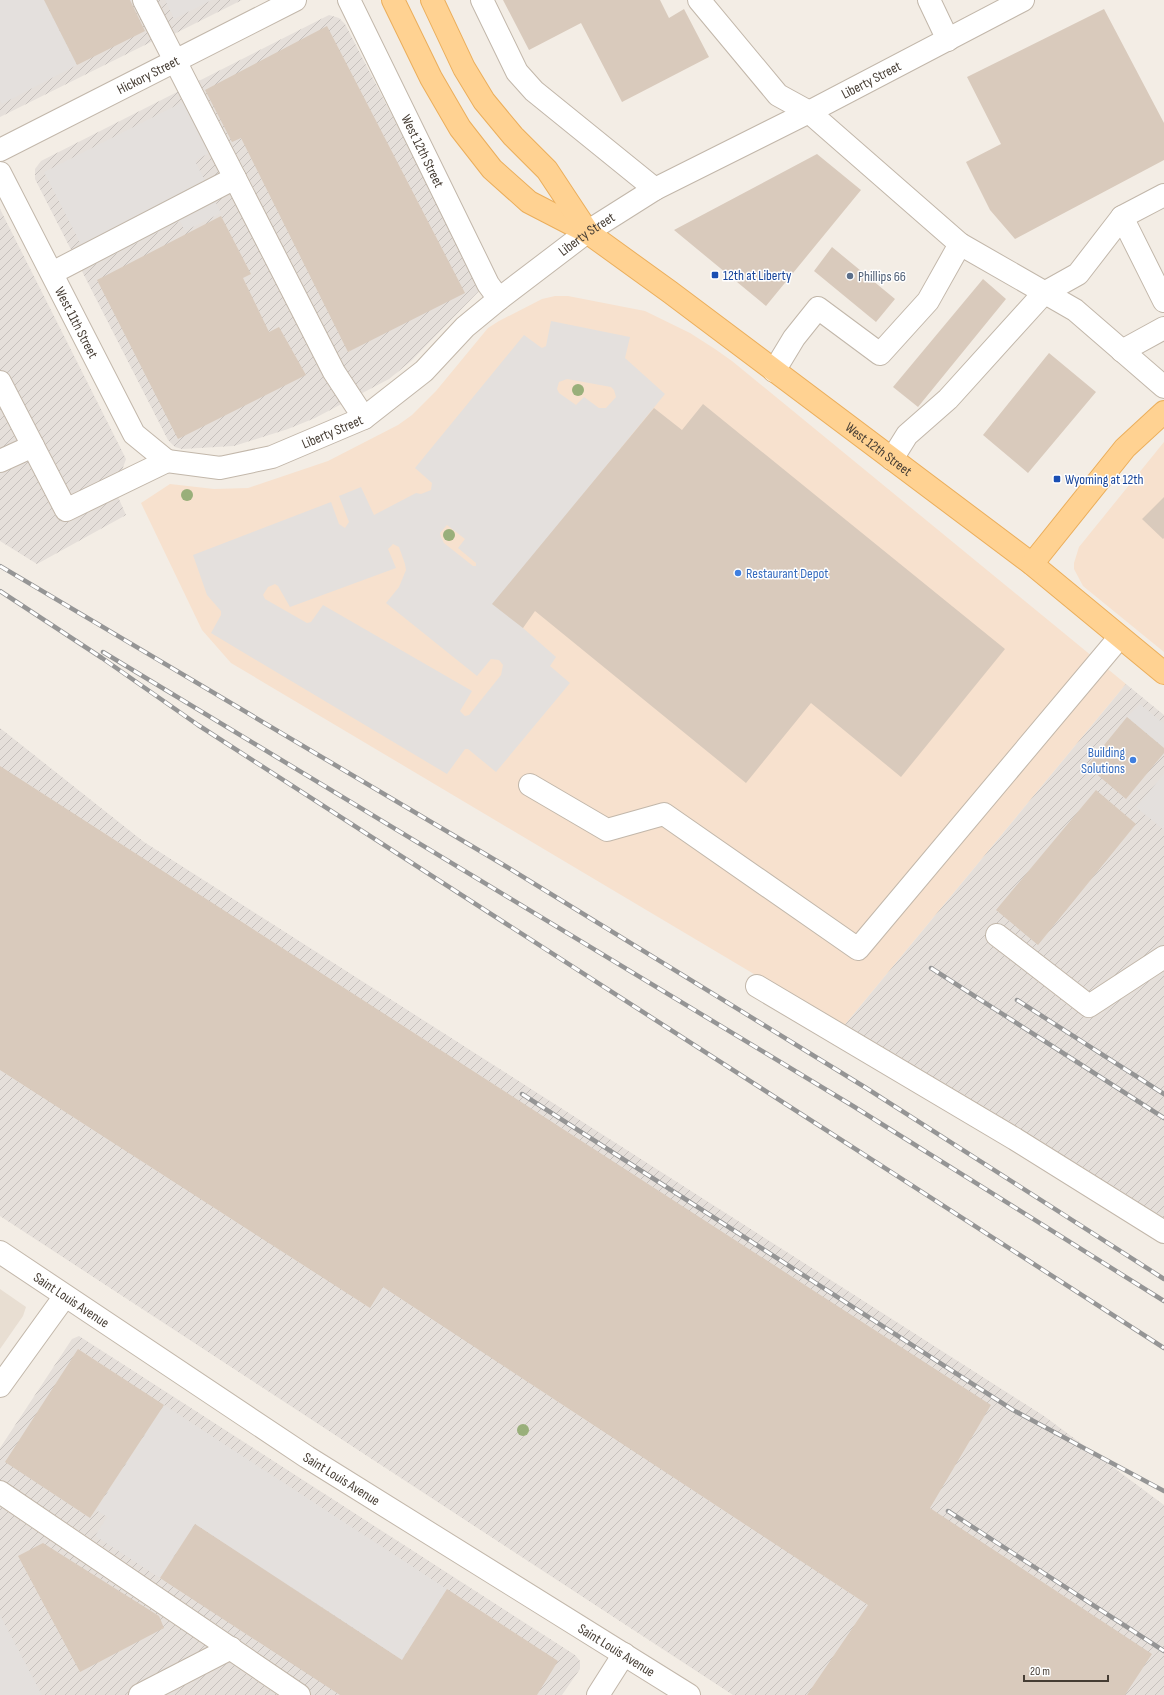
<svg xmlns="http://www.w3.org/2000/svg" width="1164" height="1695" font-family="'Sofia Sans Condensed',sans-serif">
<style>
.residential{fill:#e8ded2}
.commercial{fill:#f7e1ce}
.industrial{fill:url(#industrial-furrows)}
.parking{fill:#e4e0dd;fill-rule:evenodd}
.building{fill:#d9cabc}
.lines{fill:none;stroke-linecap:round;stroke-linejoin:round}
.minor-casing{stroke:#c2b7aa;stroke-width:24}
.major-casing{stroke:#ebae5b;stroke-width:24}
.minor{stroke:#fff;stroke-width:22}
.major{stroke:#ffd292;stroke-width:22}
.rail-casing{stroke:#959595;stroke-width:4.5}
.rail{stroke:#fff;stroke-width:3;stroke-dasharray:9;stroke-linecap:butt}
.tree{fill:#99af7a}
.transit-dot{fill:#1a4fb4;stroke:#fff;stroke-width:1.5}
.service-dot{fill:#5c6f8a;stroke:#fff;stroke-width:1.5}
.shop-dot{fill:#3f7fe0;stroke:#fff;stroke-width:1.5}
.labels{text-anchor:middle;stroke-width:3;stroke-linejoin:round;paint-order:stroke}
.street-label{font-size:14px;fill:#463d34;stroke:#fff}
.transit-label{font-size:14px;fill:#164399;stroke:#fff;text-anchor:start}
.service-label{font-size:14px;fill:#4e5e75;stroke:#fff;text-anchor:start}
.shop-label{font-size:14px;fill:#366cbe;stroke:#fff;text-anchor:start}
</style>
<defs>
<pattern id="industrial-furrows" width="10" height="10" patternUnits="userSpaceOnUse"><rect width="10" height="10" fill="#e5dfda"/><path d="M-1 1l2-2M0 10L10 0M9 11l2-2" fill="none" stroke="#c6c0bc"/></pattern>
</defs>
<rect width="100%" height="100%" fill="#f3ede5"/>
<!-- residential -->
<path class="residential" d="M0 1289 26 1307 23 1316 0 1349Z"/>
<!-- commercial -->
<path class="commercial" d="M555 296H568L645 311 690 333 715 349 732 361 1126 684 843 1027 231 663 202 630 141 503 170 484 214 489 248 488 328 461 398 425 412 415 436 391 488 328 499 321 542 299Z
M1164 442V652L1083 586 1074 569V563L1079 547Z"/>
<!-- industrial -->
<path class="industrial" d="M0 0H242L170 36 159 38 0 117Z
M329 15 339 18 345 24 481 289 411 361 389 379 315 418 288 429 234 446 182 449 175 447 168 440 35 179V169L41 161Z
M0 209 126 459 115 490 126 515 37 564 0 541Z
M1126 684 1164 715V1223L843 1027Z
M0 728 144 842 1044 1416 1164 1505V1695H733L0 1216Z
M79 1336 575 1655 580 1661V1669L562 1695H0V1448L72 1339Z"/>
<!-- parking -->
<path class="parking" d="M0 0H44L77 65 2 104 0 100Z
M165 0H212L174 19Z
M185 101 211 152 195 161 221 213 185 231 180 221 92 266 44 172Z
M551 321 630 337 625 358 665 394 568 513 523 628 556 657 550 666 570 683 496 772 468 749H465L447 774 211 633 221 615V611L207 595 193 555 331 502 339 524 345 528 349 522 339 496 361 487 374 515 416 493 421 494 431 490 432 483 415 468 524 335 539 346 542 348 546 346ZM567 379 611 387 614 390 616 397 606 408H599L584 397 576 405 559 393 557 389 559 382ZM447 525 465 539 458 548 476 563V566H473L444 543 441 537 440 533ZM393 544 399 547 405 564 406 570 399 587 386 603 477 676 491 659 499 660 503 665 501 675 469 715 465 716 460 711 472 691 323 605 311 622 307 623 265 599 263 595 268 587 275 584 278 586 290 607 396 568 388 549Z
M1140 704 1164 724V748L1127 717Z
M1164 774V830L1136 807Z
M164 1405 447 1589 402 1660 195 1524 160 1578 95 1536 107 1517 96 1510Z
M0 1615 42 1695H0Z"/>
<!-- building -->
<path class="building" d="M44 0H130L145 31 77 65Z
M503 0H660L669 18 684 9 709 57 622 102 581 23 529 50Z
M1104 9 1164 123V160L1015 239 990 210 966 162 1001 144 967 77Z
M327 26 465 293 348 352 241 138 232 142 205 90Z
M817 154 861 190 766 306 674 230Z
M221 216 251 274 243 278 269 332 279 327 306 375 178 439 97 280Z
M832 247 895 299 876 322 814 271Z
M983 279 1006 299 918 407 893 387Z
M1049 353 1096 392 1028 473 983 435Z
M703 404 1005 649 901 777 811 703 746 783 535 611 523 628 492 604 654 408 682 430Z
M1164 497V538L1163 539 1142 519Z
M1127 717 1164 748V753L1126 799 1087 766Z
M0 766 991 1405 930 1508 1152 1654 1125 1695H807L868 1605 383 1287 370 1308 0 1070Z
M1096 790 1136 824 1038 945 996 910Z
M78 1349 164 1405 90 1518 5 1462Z
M195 1524 402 1660 447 1589 558 1661 537 1695H340L160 1578Z
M43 1543 159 1616 164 1628 80 1672 18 1556Z"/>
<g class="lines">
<!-- minor casing -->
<g class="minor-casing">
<g id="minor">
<path d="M144 0 334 372 364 418"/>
<path id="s1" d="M349 0 470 247 488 284 499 299"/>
<path d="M482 0 517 72 534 91 655 189"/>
<path d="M699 0 778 95 809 112 960 244 1075 310 1164 387"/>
<path d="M929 0 948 40"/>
<path id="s2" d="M0 150 295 0"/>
<path id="s3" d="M0 173 134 434 167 461"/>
<path d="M1122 217 1164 301"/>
<path d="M52 273 235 178"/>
<path d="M1122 351 1164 328"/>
<path d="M774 371 794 338 818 308 880 354 928 301 960 244"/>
<path d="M0 382 66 510 167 461"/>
<path d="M892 459 907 435 948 399 1044 293 1078 274 1122 217 1164 195"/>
<path d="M0 461 33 446"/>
<path id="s4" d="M167 461 220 468 272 457 364 418 424 371 465 327 499 299 587 232 655 189 809 112 1023 0"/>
<path d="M530 785 607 830 664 814 858 949 1119 638"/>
<path d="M997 935 1089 1006 1164 957"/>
<path d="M757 986 1015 1139 1164 1232"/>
<path id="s5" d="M0 1252 307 1457 689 1695"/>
<path d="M0 1386 65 1296"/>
<path d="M0 1492 299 1695"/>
<path d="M140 1695 231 1648"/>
<path d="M598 1695 624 1654"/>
</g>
</g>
<!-- major casing -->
<g class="major-casing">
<g id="major">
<path id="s6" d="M393 0 431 78 460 128 492 169 529 202 587 232 670 292 1032 564 1164 673"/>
<path d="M432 0 464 68 484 101 513 136 547 170 586 229"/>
<path d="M1032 564 1125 448 1164 412"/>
</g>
</g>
<!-- minor -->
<use href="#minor" class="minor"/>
<!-- major -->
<use href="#major" class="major"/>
<!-- rail casing -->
<g class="rail-casing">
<path id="rail" d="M0 566 507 867 863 1086 1164 1279
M0 591 102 658 198 725 1164 1348
M103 652 853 1106 1164 1301
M931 968 1164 1118
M1017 1000 1164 1094
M522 1094 1013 1410 1164 1491
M948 1511 1164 1651"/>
</g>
<!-- rail -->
<use href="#rail" class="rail"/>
</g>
<!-- trees -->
<g class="tree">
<circle cx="578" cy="390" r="6"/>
<circle cx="187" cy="495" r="6"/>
<circle cx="449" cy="535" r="6"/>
<circle cx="523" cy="1430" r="6"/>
</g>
<!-- markers -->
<g class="transit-dot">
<rect x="711" y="271" width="8" height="8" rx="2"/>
<rect x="1053" y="475" width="8" height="8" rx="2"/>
</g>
<circle class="service-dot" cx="850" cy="276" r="4"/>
<g class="shop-dot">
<circle cx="738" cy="573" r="4"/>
<circle cx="1133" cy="760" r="4"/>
</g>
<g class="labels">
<!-- street labels -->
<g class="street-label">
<text dy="5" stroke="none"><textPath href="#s2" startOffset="166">Hickory Street</textPath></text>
<text dy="5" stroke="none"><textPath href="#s4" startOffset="820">Liberty Street</textPath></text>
<text dy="5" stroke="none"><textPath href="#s1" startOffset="168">West 12th Street</textPath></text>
<text dy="5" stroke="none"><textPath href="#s4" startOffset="496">Liberty Street</textPath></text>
<text dy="5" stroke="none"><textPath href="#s3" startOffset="168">West 11th Street</textPath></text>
<text dy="5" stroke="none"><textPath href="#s4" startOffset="172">Liberty Street</textPath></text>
<text dy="5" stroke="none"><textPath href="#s6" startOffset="675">West 12th Street</textPath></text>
<text dy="5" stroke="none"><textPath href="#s5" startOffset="86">Saint Louis Avenue</textPath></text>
<text dy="5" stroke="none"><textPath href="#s5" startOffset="410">Saint Louis Avenue</textPath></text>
<text dy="5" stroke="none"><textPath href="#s5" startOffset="734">Saint Louis Avenue</textPath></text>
</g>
<!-- transit labels -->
<g class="transit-label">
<text x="723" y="280">12th at Liberty</text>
<text x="1065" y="484">Wyoming at 12th</text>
</g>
<!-- service labels -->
<g class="service-label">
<text x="858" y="281">Phillips 66</text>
</g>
<!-- shop labels -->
<g class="shop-label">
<text x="746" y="578">Restaurant Depot</text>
<text x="1125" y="757" text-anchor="end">Building<tspan x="1125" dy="16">Solutions</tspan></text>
</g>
</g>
<!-- scale -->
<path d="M1024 1675v6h84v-6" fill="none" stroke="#463d34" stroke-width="2"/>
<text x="1030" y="1675" font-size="12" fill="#463d34" stroke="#ffffff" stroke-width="3" paint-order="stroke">20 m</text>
</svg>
